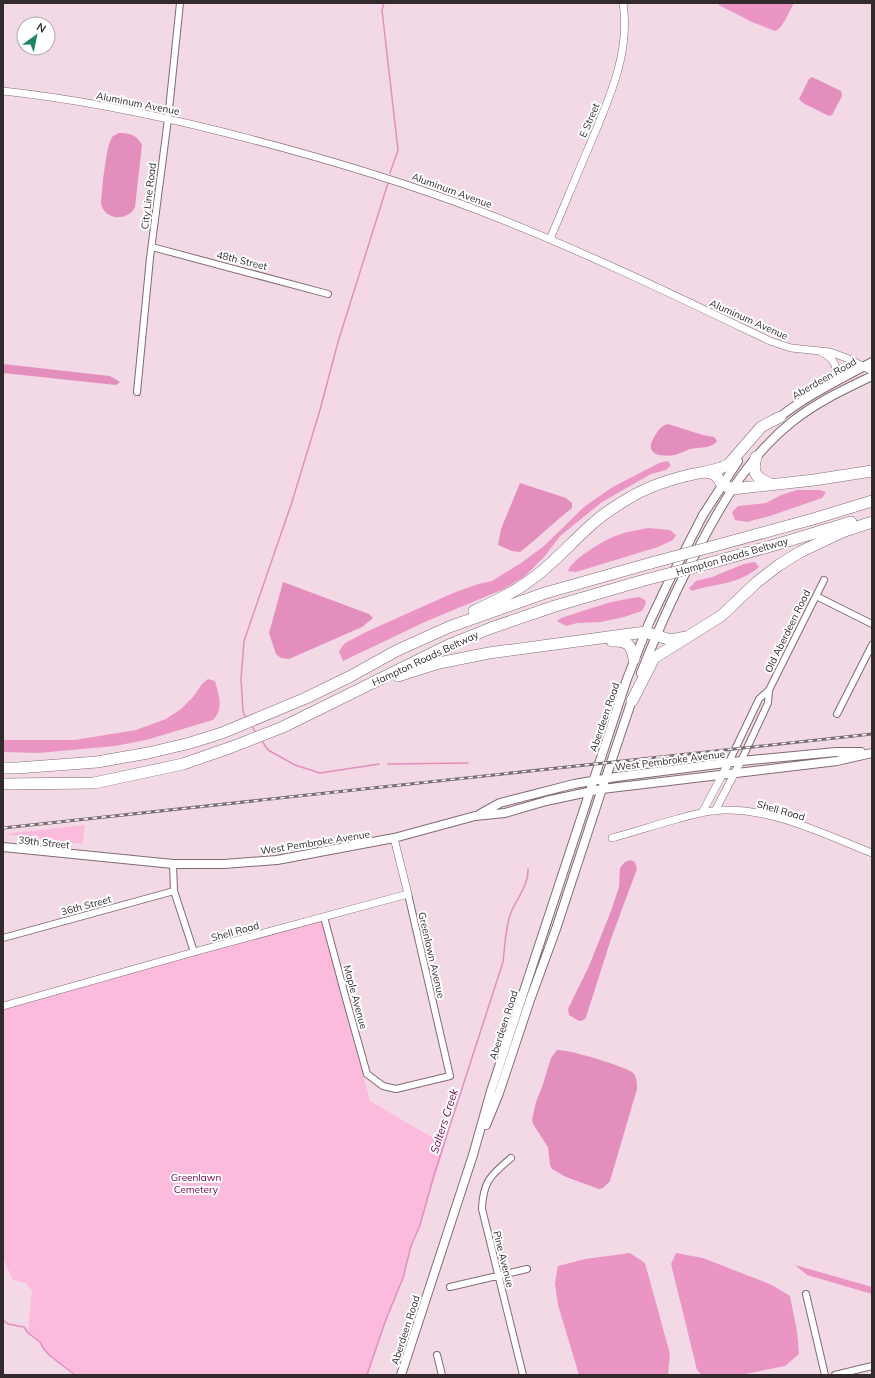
<svg xmlns="http://www.w3.org/2000/svg" width="875" height="1378" font-family="Mulish,sans-serif">
<style>
.green{fill:#fcbbdd}
.forest{fill:#eb95c4}
.water{fill:#e48ebd}
.lines{fill:none;stroke-linecap:round;stroke-linejoin:round}
.stream{stroke:#e48ebd;stroke-width:1.5}
.minor-casing{stroke:#816b76;stroke-width:8}
.tertiary-casing{stroke:#816b76;stroke-width:8}
.secondary-casing{stroke:#816b76;stroke-width:10}
.motorway-casing{stroke:#816b76;stroke-width:12}
.minor{stroke:#fff;stroke-width:6}
.tertiary{stroke:#fff;stroke-width:7}
.secondary{stroke:#fff;stroke-width:8}
.motorway{stroke:#fff;stroke-width:11}
.rail-casing{stroke:#7b6b73;stroke-width:3}
.rail{stroke:#fff;stroke-width:1.5;stroke-dasharray:4.5;stroke-linecap:butt}
.motorway-bridge-casing{stroke:#816b76;stroke-width:12;stroke-linecap:butt}
.motorway-bridge{stroke:#fff;stroke-width:11}
.labels{text-anchor:middle;stroke-width:4;stroke-linejoin:round;paint-order:stroke}
.street-label{font-size:10px;fill:#332a2e;stroke:#fff}
.park-label{font-size:10px;fill:#6d034c;stroke:#fff}
.water-label{font-size:11px;font-style:italic;fill:#6e044d;stroke:#fff}
</style>
<rect width="100%" height="100%" fill="#f3d9e6"/>
<!-- green -->
<path class="green" d="M85 825 82 844 3 834Z
M322 920 370 1101 445 1145 420 1225 411 1246 403 1278 385 1322 367 1375H75L49 1355 36 1338 28 1333 32 1291 26 1283 13 1280 3 1258V1010Z"/>
<!-- forest -->
<path class="forest" d="M719 3H794C789 11 783 29 775 31L752 22 719 5Z
M668 461 671 465 666 470 651 474 602 502 560 536 545 556 525 576 504 589 427 621 343 661 339 652 341 648 345 643 366 632 453 593 478 584 492 581 521 563 544 546 584 507 611 488 659 463Z
M797 490H820L826 492 822 498 770 516 747 522 735 520 732 512 738 506 766 503 781 495Z
M648 528 670 530 676 535 673 540 658 547 576 572 568 571C571 559 609 537 621 534 629 531 639 530 648 528Z
M755 562 759 567C738 585 716 583 692 591L689 588 696 581 712 577 744 564Z
M639 597 645 600 646 603 642 611 624 617 601 622 577 623 566 626 557 621 561 618C586 610 612 600 639 597Z
M208 679 215 681C219 695 224 709 213 720L146 740 115 746 39 753 3 752V740H75L136 730 166 719 181 709 193 697 202 684Z
M630 1253 645 1263 670 1354 668 1375H579L558 1305 555 1283 558 1266 585 1259Z
M676 1253 703 1258 772 1285 790 1296 797 1331 799 1354 785 1366 740 1375H702L697 1370 671 1264Z
M795 1265 872 1287V1294L807 1275Z"/>
<!-- water -->
<path class="water" d="M812 77 841 91 842 96 832 115 829 116 803 103 799 99 809 79Z
M119 133C130 133 137 135 142 145L135 207C128 222 103 220 101 203 102 190 106 143 113 136 115 135 117 134 119 133Z
M3 364 110 376 120 382 116 385 3 373Z
M668 424 703 435 714 437 717 441C712 449 698 447 690 449 685 451 681 453 675 455 664 457 644 456 653 439 657 432 660 426 668 424Z
M520 483 566 498 572 503V508C554 522 538 538 520 552L512 551 498 545 501 529Z
M283 582 369 614 373 618 362 627 289 659 281 658 276 654 269 633Z
M630 860 635 862 637 869 612 936 586 1017 584 1020 579 1021 569 1015 568 1009 589 966 611 911 619 887 620 868 625 862Z
M557 1050C568 1049 623 1066 632 1072 637 1076 637 1083 637 1089L610 1181 603 1188 599 1189 566 1177 552 1169 550 1165 548 1147 533 1124 532 1120 536 1102 542 1087 551 1058Z"/>
<g class="lines">
<!-- stream -->
<path class="stream" d="M384 3 382 10 398 150 390 173
M246 718 243 712 241 679 244 641 291 505 320 410 338 342 388 183
M252 726 256 733
M262 741 268 750 295 765 320 773 379 764
M388 764 468 763
M3 1320 8 1324 24 1327 28 1333 40 1342 43 1348 49 1355 75 1375
M367 1375 385 1322 403 1278 411 1246 420 1225 434 1175 503 962C505 946 505 931 510 915 515 900 529 886 528 869"/>
<!-- minor casing -->
<g class="minor-casing">
<path id="minor" d="M152 247 328 294
M137 392 150 258 168 119 180 3
M816 596 872 624
M837 714 872 645
M741 761 768 703 769 690
M729 762 759 699 769 690 824 580
M173 864 174 891 194 952
M324 917 346 999 367 1074 383 1086 396 1089 450 1076 408 894
M3 938 174 891
M511 1158C491 1175 483 1181 482 1209L523 1375
M450 1287 527 1269
M806 1294 825 1375
M437 1355 442 1375
M835 1375 872 1366"/>
</g>
<!-- tertiary casing -->
<g class="tertiary-casing">
<path id="tertiary" d="M3 91C77 99 151 114 223 132 310 154 396 179 480 211 579 249 674 295 770 341L791 348 830 352 849 359 872 371
M550 239C563 209 575 179 588 149 607 103 631 55 623 3
M821 352C836 359 840 369 831 384
M715 811 741 761
M702 813 729 762
M612 838C634 832 655 825 677 819 692 815 708 810 724 810 775 809 826 835 872 853
M3 1006 194 952 408 894 394 838"/>
</g>
<!-- secondary casing -->
<g class="secondary-casing">
<path id="secondary" d="M776 420C805 396 839 380 872 362
M641 673C658 630 676 589 698 549 723 501 750 455 793 421 817 402 845 389 872 376
M480 814 500 803 531 795 574 784 616 777 741 761 836 752H861
M3 847 173 864H224L277 860 394 838 475 816 505 813 546 801 602 789 837 761 872 753
M486 1125 499 1093 530 1000 556 929 602 789 633 697
M401 1375 473 1155 491 1091 627 679 649 623 668 583 703 515 738 461"/>
</g>
<!-- motorway casing -->
<g class="motorway-casing">
<path id="motorway" d="M756 457C751 475 757 478 773 485
M705 472 715 474 722 484 732 489 814 480 872 471
M718 545 813 519 872 501
M710 563 778 544 851 522
M474 611C498 600 521 589 542 571 559 557 574 540 591 525 603 514 617 505 631 497 647 487 666 481 685 476 699 472 716 472 729 464L761 427 780 417
M612 641C627 640 632 645 634 659
M398 676 439 663 489 653 645 632 671 640 686 637
M632 701 654 658 721 616 757 582 779 565 800 552 842 532 872 522
M3 768H17L97 762 148 753 190 743 222 733 306 698 351 676 396 651 449 627 545 593 651 563
M3 784 94 783 183 764 232 747 283 727 451 644 491 628 555 606 641 581"/>
</g>
<!-- minor -->
<use href="#minor" class="minor"/>
<!-- tertiary -->
<use href="#tertiary" class="tertiary"/>
<!-- secondary -->
<use href="#secondary" class="secondary"/>
<!-- motorway -->
<use href="#motorway" class="motorway"/>
<!-- rail casing -->
<g class="rail-casing">
<path id="rail" d="M3 828 872 734"/>
</g>
<!-- rail -->
<use href="#rail" class="rail"/>
<!-- motorway-bridge casing -->
<g class="motorway-bridge-casing">
<path id="motorway-bridge" d="M651 563 718 545
M641 581 710 563"/>
</g>
<!-- motorway-bridge -->
<use href="#motorway-bridge" class="motorway-bridge"/>
</g>
<g class="labels">
<!-- street labels -->
<g class="street-label">
<text transform="translate(138 103) rotate(11)" y="4">Aluminum Avenue</text>
<text transform="translate(589 120) rotate(-67)" y="4">E Street</text>
<text transform="translate(452 190) rotate(20)" y="4">Aluminum Avenue</text>
<text transform="translate(148 196) rotate(-83)" y="4">City Line Road</text>
<text transform="translate(242 260) rotate(14)" y="4">48th Street</text>
<text transform="translate(749 319) rotate(24)" y="4">Aluminum Avenue</text>
<text transform="translate(824 378) rotate(-30)" y="4">Aberdeen Road</text>
<text transform="translate(732 556) rotate(-16)" y="4">Hampton Roads Beltway</text>
<text transform="translate(787 631) rotate(-64)" y="4">Old Aberdeen Road</text>
<text transform="translate(425 658) rotate(-25)" y="4">Hampton Roads Beltway</text>
<text transform="translate(604 717) rotate(-71)" y="4">Aberdeen Road</text>
<text transform="translate(670 760) rotate(-7)" y="4">West Pembroke Avenue</text>
<text transform="translate(781 810) rotate(16)" y="4">Shell Road</text>
<text transform="translate(44 842) rotate(6)" y="4">39th Street</text>
<text transform="translate(315 842) rotate(-9)" y="4">West Pembroke Avenue</text>
<text transform="translate(86 905) rotate(-15)" y="4">36th Street</text>
<text transform="translate(235 931) rotate(-15)" y="4">Shell Road</text>
<text transform="translate(432 955) rotate(77)" y="4">Greenlawn Avenue</text>
<text transform="translate(356 997) rotate(75)" y="4">Maple Avenue</text>
<text transform="translate(503 1025) rotate(-72)" y="4">Aberdeen Road</text>
<text transform="translate(504 1259) rotate(76)" y="4">Pine Avenue</text>
<text transform="translate(405 1330) rotate(-72)" y="4">Aberdeen Road</text>
</g>
<!-- park labels -->
<g class="park-label">
<text x="196" y="1181">Greenlawn<tspan x="196" dy="12">Cemetery</tspan></text>
</g>
<!-- water labels -->
<g class="water-label">
<text transform="translate(444 1121) rotate(-72)" y="4">Salters Creek</text>
</g>
</g>
<!-- border -->
<rect width="875" height="1378" fill="none" stroke="#332a2e" stroke-width="8"/>
<!-- north arrow -->
<g transform="translate(36 36) rotate(33)"><circle r="19" fill="#ffffff" stroke="#adaaab"/>
<path d="M0-3L7 15L0 10L-7 15Z" fill="#208661"/>
<text y="-6" font-size="11" font-weight="bold" text-anchor="middle" fill="#332a2e">N</text>
</g>
</svg>
